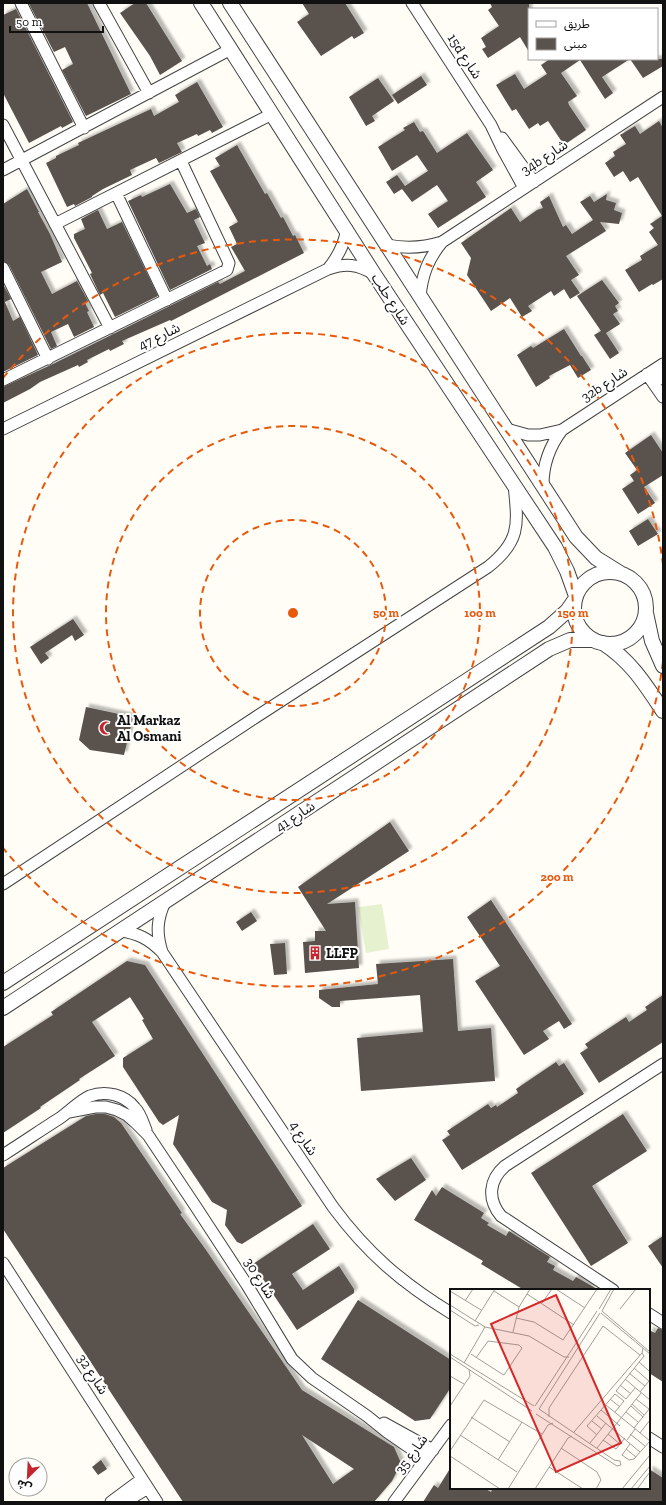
<svg xmlns="http://www.w3.org/2000/svg" width="666" height="1505" font-family="'Zilla Slab','Noto Sans Arabic',serif">
<style>
.pitch{fill:#e6f2cf}
.building{fill:#5a524d;fill-rule:evenodd;filter:url(#shadow)}
.lines{fill:none;stroke-linecap:round;stroke-linejoin:round}
.minor-casing{stroke:#444;stroke-width:13}
.tertiary-casing{stroke:#444;stroke-width:16}
.minor{stroke:#fff;stroke-width:11}
.tertiary{stroke:#fff;stroke-width:14}
.ring{fill:none;stroke:#e8590c;stroke-width:2;stroke-dasharray:7 5}
.labels{text-anchor:middle;stroke-width:4;stroke-linejoin:round;paint-order:stroke}
.street-label{font-size:14px;fill:#111;stroke:#fff}
.poi-label{font-size:14px;font-weight:bold;fill:#111;stroke:#fff;text-anchor:start}
.inset-road{fill:none;stroke:#a09f9a;stroke-width:1}
.view{fill:#d62828;fill-opacity:0.15;stroke:#d62828;stroke-width:2}
.inset-edge{fill:none;stroke:#111;stroke-width:2}
.centre{fill:#e8590c;stroke:#fff;stroke-width:2}
.ring-label{font-size:12px;text-anchor:middle;font-weight:bold;fill:#e8590c;stroke:#fff;stroke-width:4;stroke-linejoin:round;paint-order:stroke}
</style>
<defs>
<filter id="shadow"><feDropShadow dx="3.5" dy="-3.5" stdDeviation="1" flood-color="#0004"/></filter>
</defs>
<rect width="100%" height="100%" fill="#fffdf5"/>
<!-- pitch -->
<path class="pitch" d="M382 904 389 949 366 953 358 907Z"/>
<!-- building -->
<path class="building" d="M31 3H87L131 94 86 116 62 70 73 64 65 47 54 52 29 4Z
M135 3H146L182 61 160 75 150 56 120 13Z
M302 3H345L364 33 354 39 352 36 321 56 297 22 309 14Z
M490 3H529V52L520 37 488 58 482 49 486 47 481 38 499 26 488 10 492 7Z
M16 9 73 122 62 128 61 126 29 143 3 93V15Z
M550 59H663V66L643 78 630 59 602 77 613 93 605 99 580 60 561 73 577 96 568 102 569 105 586 130 564 145 548 121 540 126 538 123 529 129 516 109 512 111 496 85 515 74 524 89 547 74 541 65Z
M421 76 427 85 398 104 392 95Z
M378 78 394 101 372 116 375 121 366 126 349 97Z
M197 82 223 127 212 133 210 130 198 136 197 134 177 143 182 152 159 163 156 158 130 170 132 175 103 189 92 196V197L75 206 74 204 67 207 46 163 56 158V156L79 145 78 143 151 109 154 116 179 102 175 95Z
M659 121 663 128V279L653 285 652 284 639 292 625 270 642 260 640 256 658 245 649 232 654 228 650 224 662 216 638 177 630 182 623 171 614 177 605 163 615 156 613 152 626 144 620 135 635 126 640 134Z
M414 122 420 132 423 131 437 153 467 133 493 170 476 182 486 197 438 228 428 214 448 201 437 185 412 202 402 189 394 194 386 182 397 175 405 186 428 171 417 155 392 171 378 147 405 130 403 128Z
M237 145 265 194 267 193 281 218 283 217 293 236 295 235 304 253 171 321 170 320 122 341 124 344 110 351 109 349 87 360 88 362 79 367 78 365 40 382 30 389 3 403V387L51 365 218 282 220 284 245 271 231 247 237 244 229 227 238 222 210 171 220 166 215 158Z
M170 184 187 213 196 209 200 217 194 220 205 243 197 246 207 266 210 264 212 269 170 290 128 201 141 195 142 197Z
M27 189 39 212H38L50 234 62 262 41 272 52 294 77 281 88 301 85 303 89 311 87 312 94 327 74 337 68 324 51 332 57 346 51 349 9 265 3 261V204Z
M607 194 606 200 616 203 614 210 622 213 619 224 600 222 606 231 566 256 579 275 571 280 580 293 570 299 564 289 554 296 551 291 528 306 532 311 522 317 510 298 491 311 467 275 471 258 461 243 511 208 520 222 537 210 543 208 540 202 549 196 563 227 566 225 572 234 593 220 580 202 590 196 594 202Z
M98 210 107 229 122 222 158 296 115 317 103 293 100 295 90 274 92 273 74 238V234L85 229 81 219Z
M602 280 619 303 615 306 618 311 613 314 620 324 606 333 619 353 610 359 594 335 601 331 577 296Z
M3 284 11 299 5 302 13 321 20 317 38 355 3 372Z
M564 329 581 356H582L591 370 578 378 570 365 549 376 550 378 536 387 517 355 531 346 533 348Z
M651 435 663 453V475L644 487 655 503 638 514 622 489 634 481 630 475 637 470 625 453Z
M648 519 658 534 638 546 629 531Z
M73 619 84 635 75 641 72 635 45 653 49 658 41 664 30 647Z
M86 707 133 717 124 755 90 750 79 740Z
M390 822 409 851 327 904 355 902 359 968 305 973 303 942 315 941V931H326L298 887Z
M491 900 572 1024 564 1029 559 1021 543 1031 549 1039 524 1055 475 981 500 966 467 917Z
M251 912 257 921 242 931 236 922Z
M285 943 287 974 274 975 270 944Z
M453 959 458 1031 491 1028 495 1081 361 1091 357 1038 423 1032 420 995 340 1001V1007H332L319 998V990L378 984 376 964Z
M127 961 145 965 302 1206 242 1244 237 1242 225 1225 227 1210 212 1202 173 1144 179 1115 163 1125 159 1122 123 1067V1058L153 1039 142 1020 144 1019 130 997 92 1022 115 1056 79 1079 80 1080 40 1107 41 1108 3 1133V1047L53 1015 51 1012Z
M663 995V1042L599 1083 580 1053 588 1048 585 1044 626 1017 629 1022 647 1010 645 1007Z
M556 1062 559 1066 564 1063 584 1094 462 1170 442 1140 450 1135 447 1131 488 1104 491 1108 496 1105 497 1107 518 1093 516 1089Z
M96 1114H105L114 1117 121 1123 182 1213 180 1214 206 1250 302 1390 394 1447 401 1463 392 1481 374 1502H183L3 1229V1168L86 1116ZM302 1435 354 1469 333 1484Z
M623 1114 647 1151 592 1186 628 1243 591 1266 531 1173Z
M411 1158 426 1180 395 1201 376 1179Z
M442 1187 484 1213 481 1218 489 1223 487 1225 506 1236 509 1231 550 1257 547 1262 555 1266 553 1270 573 1281 576 1277 599 1290H524L481 1264 483 1261 414 1220 432 1190 436 1196Z
M313 1224 330 1249 292 1274 303 1290 339 1266 354 1289V1293L297 1330 253 1264Z
M663 1236V1268L648 1246Z
M358 1300 451 1360V1387L430 1419 415 1421 321 1359Z
M658 1328 663 1330V1382L649 1373V1330L655 1333Z
M101 1460 107 1469 98 1475 92 1467Z
M451 1467V1488H484L491 1492 493 1488H649V1469L663 1478V1502H423L434 1485 438 1488Z"/>
<g class="lines">
<!-- minor casing -->
<g class="minor-casing">
<path id="minor" d="M21 3 84 128
M99 3 149 93
M412 3 491 125 502 148 524 188
M3 125 110 328
M502 138 534 182
M3 170 231 49
M116 193 167 300
M55 224 272 114
M387 245C407 249 423 248 442 242L663 97
M3 268 48 359
M328 269C338 257 344 245 347 229
M420 297C422 275 428 259 442 242
M657 368 663 379
M647 374 663 397
M3 380 227 270 229 263 181 161
M3 429 328 269C346 263 357 264 374 274
M506 429 528 435H540L562 430 663 364
M543 485C543 464 549 447 562 430
M3 884 256 717 488 567C521 541 518 524 514 485
M120 931C138 933 149 939 162 952L333 1207C367 1253 402 1283 451 1313
M162 952C156 933 157 919 165 902
M69 1112 95 1107H106L117 1110 127 1115 135 1122 148 1135 196 1207 247 1285 292 1359 312 1378 367 1416 387 1432 426 1459
M3 1155C22 1143 41 1130 60 1118 70 1111 79 1101 90 1096 106 1090 125 1095 135 1108 141 1114 143 1123 146 1130
M3 1263 157 1502
M613 1290 501 1216C487 1199 489 1180 505 1166L663 1064
M649 1314 663 1323
M384 1423 433 1450
M649 1438 663 1447
M111 1502 142 1479
M125 1502 148 1488
M394 1502 451 1425"/>
</g>
<!-- tertiary casing -->
<g class="tertiary-casing">
<path id="tertiary" d="M201 3 374 274 555 547 567 571 576 596
M230 3 576 537 596 558 620 573
M574 608a36 36 0 1 1 72 0a36 36 0 1 1-72 0Z
M646 613 652 641 663 666
M603 643C631 661 645 684 663 711
M3 983 549 627 567 611 574 601
M3 1008 549 649 570 640H593"/>
</g>
<!-- minor -->
<use href="#minor" class="minor"/>
<!-- tertiary -->
<use href="#tertiary" class="tertiary"/>
</g>
<!-- distance rings -->
<g class="ring">
<circle cx="293" cy="613" r="93"/>
<circle cx="293" cy="613" r="187"/>
<circle cx="293" cy="613" r="280"/>
<path d="M663 662A373 373 0 0 1 3 848M3 378A373 373 0 0 1 663 564"/>
</g>
<!-- icons -->
<defs>
<g id="mosque-bare" transform="scale(1.08)"><path d="M3.5-4.9A6 6 0 1 0 3.5 4.9A5 5 0 1 1 3.5-4.9Z" fill="#c4262e" stroke="#fff" stroke-width="2.5" paint-order="stroke"/></g>
<g id="building-bare" transform="scale(1.08)"><path d="M-4-6H4V6H1V3H-1V6H-4ZM-2.5-4.3h1.7v1.8h-1.7ZM.8-4.3h1.7v1.8H.8ZM-2.5-1h1.7V.8h-1.7ZM.8-1h1.7V.8H.8Z" fill="#c4262e" stroke="#fff" stroke-width="2.5" paint-order="stroke"/></g>
</defs>
<g fill-rule="evenodd">
<use href="#mosque-bare" x="106" y="728"/>
<use href="#building-bare" x="315" y="953"/>
</g>
<g class="labels">
<!-- street labels -->
<g class="street-label">
<text transform="translate(465 56) rotate(57)" y="5">15d شارع</text>
<text transform="translate(544 157) rotate(-33)" y="5">34b شارع</text>
<text transform="translate(391 299) rotate(57)" y="5">شارع حلب</text>
<text transform="translate(159 336) rotate(-26)" y="5">شارع 47</text>
<text transform="translate(604 384) rotate(-33)" y="5">32b شارع</text>
<text transform="translate(295 816) rotate(-33)" y="5">شارع 41</text>
<text transform="translate(304 1138) rotate(56)" y="5">شارع 4</text>
<text transform="translate(260 1278) rotate(58)" y="5">شارع 30</text>
<text transform="translate(93 1374) rotate(57)" y="5">شارع 32</text>
<text transform="translate(411 1454) rotate(-54)" y="5">شارع 35</text>
</g>
<!-- poi labels -->
<g class="poi-label">
<text x="117" y="725">Al Markaz<tspan x="117" dy="16">Al Osmani</tspan></text>
<text x="326" y="958">LLFP</text>
</g>
</g>
<!-- overview -->
<g transform="translate(450 1289)">
<rect width="200" height="200" fill="#fffdf5"/>
<path class="inset-road" d="M106 0 135 19M0 2 31 21M44 2 69 18M77 5 124 36M15 12 23 0M92 14 102 0M0 16 35 38 79 47 114 68H119M149 20 161 0M170 20 186 0M0 21 25 37 29 36M152 22 200 63M152 22 164 0M151 24 200 65M66 29 84 33 113 51 147 0M25 32 45 0M63 43 69 18 80 0M0 65 84 117M21 65 52 85 54 86 72 59 69 56 38 52 26 69M0 68 82 122M189 73 199 82M14 74 35 38M184 79 200 93M179 84 195 97M0 87 14 95M175 90 200 111M170 96 181 105M185 99 176 110 166 102 194 67 192 64M190 103 199 92M160 110 170 118M186 110 199 120M182 115 194 126M156 116 200 152M0 117 20 87 19 80M85 117 147 22M181 117 193 128M89 120 150 24M151 121 170 137M176 123 188 133M86 125 167 177 171 176 170 172 164 171 89 120M147 127 190 163M21 128 60 153M99 128V119L153 37 190 66M142 132 152 140M184 139 200 119M124 143 192 64 193 59M190 144 200 131M158 145 170 155M180 145 195 157M10 146 67 183M147 146 137 137 165 105 174 112 165 123M153 151 166 160 175 149M177 151 185 140M140 154 156 134M180 155 172 166 179 171 184 170 200 152M111 159 147 183 151 191 146 200M147 159 191 104M176 160 186 168M0 162 34 111 92 145M0 167 50 200M48 171 72 133M99 178 133 200M58 200 98 136 103 134M85 200 118 149 122 147M172 200 200 166M181 200 200 177M187 200 200 183"/>
<path class="view" d="M106 6 171 154 106 183 41 35Z"/>
<rect width="200" height="200" class="inset-edge"/>
</g>
<circle cx="293" cy="613" r="6" class="centre"/>
<g class="ring-label">
<text x="386" y="617">50 m</text>
<text x="480" y="617">100 m</text>
<text x="573" y="617">150 m</text>
<text x="557" y="881">200 m</text>
</g>
<!-- border -->
<rect width="666" height="1505" fill="none" stroke="#111111" stroke-width="8"/>
<!-- legend -->
<rect x="528" y="8" width="130" height="52" fill="#ffffff" stroke="#a0a0a0"/>
<rect x="536" y="21" width="20" height="6" fill="#ffffff" stroke="#a0a0a0"/>
<text x="564" y="28" font-size="12" fill="#111111">طريق</text>
<rect x="536" y="38" width="20" height="12" fill="#5a524d" stroke="#a0a0a0"/>
<text x="564" y="48" font-size="12" fill="#111111">مبنى</text>
<!-- north arrow -->
<g transform="translate(28 1477) rotate(204)"><circle r="19" fill="#ffffff" stroke="#a0a0a0"/>
<path d="M0-3L7 15L0 10L-7 15Z" fill="#c4262e"/>
<text y="-6" font-size="11" font-weight="bold" text-anchor="middle" fill="#111111">ش</text>
</g>
<!-- scale -->
<path d="M10 26v6h93v-6" fill="none" stroke="#111111" stroke-width="2"/>
<text x="16" y="26" font-size="12" fill="#111111" stroke="#ffffff" stroke-width="3" paint-order="stroke">50 m</text>
</svg>
